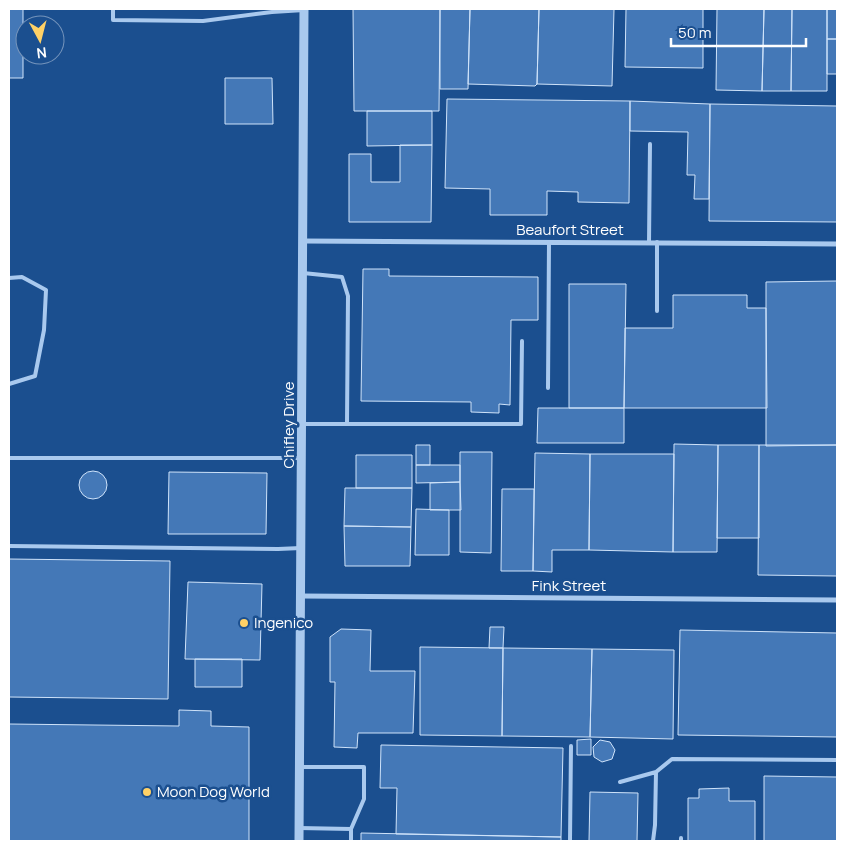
<svg xmlns="http://www.w3.org/2000/svg" width="846" height="850" font-family="Manrope,sans-serif">
<style>
.building{fill:#4478b7;stroke:#cfe3fa}
.lines{fill:none;stroke-linecap:round;stroke-linejoin:round}
.service{stroke:#a9c9ee;stroke-width:4}
.minor{stroke:#a9c9ee;stroke-width:5}
.tertiary{stroke:#a9c9ee;stroke-width:9}
.poi-dot{fill:#ffd166;stroke:#1b4f8f;stroke-width:2}
.labels{text-anchor:middle;stroke-width:5;stroke-linejoin:round;paint-order:stroke}
.street-label{font-size:15px;fill:#fff;stroke:#1b4f8f}
.poi-label{font-size:15px;fill:#fff;stroke:#1b4f8f;text-anchor:start}
</style>
<rect width="100%" height="100%" fill="#1b4f8f"/>
<!-- building -->
<path class="building" d="M9 9H23V78H9Z
M353 9H440L439 111H354Z
M440 9H470L468 89H440Z
M470 9H539L537 84 535 86 468 84Z
M539 9H614L612 86 537 84Z
M626 9H703V68L625 67Z
M717 9H764L762 91 716 90Z
M764 9H792L791 91H762Z
M792 9H827V91H791Z
M827 9H837V39H827Z
M827 39H837V74H827Z
M225 78H272L273 124H225Z
M447 99 630 101 629 203 578 202V192L547 191V215H490V189L445 188Z
M630 101 710 104 709 199H694L695 175H687L688 132 630 131Z
M710 104 837 106V222L709 221Z
M367 111H432V145L367 146Z
M400 145H432L431 222H349V154H371V182H400Z
M363 269H389V276L538 277V320H511L510 405 499 404V413L471 412V402L361 401Z
M837 281V445L766 446V282Z
M569 284H626L624 408H569Z
M673 295H747V308H766L767 408H624L625 328H673Z
M538 408H624V443H537Z
M674 444 718 445 717 552H673Z
M416 445H430V465H416Z
M718 445H759V538H717Z
M759 445H837V576L758 575Z
M460 452H492L491 553 460 552Z
M535 453 590 454 589 550H552V572L533 571Z
M590 454H674L673 552 589 550Z
M356 455H412V488H356Z
M416 465H460V482L416 483Z
M79 485a14 14 0 1 1 28 0a14 14 0 1 1-28 0Z
M169 472 267 473 266 534H168Z
M460 482 461 510H430V483Z
M345 488H412L411 527 344 526Z
M502 489H534L533 571H501Z
M416 509 449 510V555H415Z
M344 526 411 527 410 566H345Z
M9 559 170 561 168 699 9 697Z
M188 582 262 584 260 660 185 659Z
M490 627H504L503 648H489Z
M341 629 371 630 370 671H415L413 733H358L357 748 334 747 335 682H330V637Z
M680 630 837 633V737L678 735Z
M420 647 503 648 502 736 420 735Z
M503 648 592 649 590 737 502 736Z
M592 649 674 650 673 739 590 737Z
M195 659H242V687H195Z
M179 710 211 711V726L249 727V841H9V724L179 726Z
M591 739V755H577V740Z
M600 740 610 742 615 750 612 759 602 762 594 757 593 747Z
M381 745 563 748 561 837 396 834 397 788H380Z
M764 776 837 777V841H764Z
M729 788V801H755V841H688V798H699V789Z
M590 792 638 793 637 841H589Z
M361 833 561 837V841H361Z"/>
<g class="lines">
<!-- service -->
<path class="service" d="M113 9V20L203 21 272 12 304 10
M657 242V311
M649 243 650 144
M303 273 342 277 348 296 347 423
M9 278 22 277 46 290 44 330 35 376 9 384
M548 388 549 242
M302 424H521L522 341
M9 458H300
M9 546 278 549 301 548
M301 767H364V799L351 829V841
M620 782 656 772 672 759 837 760
M299 828 351 829
M681 838V841
M570 841 571 746
M653 841 655 825 656 772"/>
<!-- minor -->
<path class="minor" d="M304 241 837 244
M301 596 837 600"/>
<!-- tertiary -->
<path class="tertiary" d="M299 841 304 9"/>
</g>
<!-- markers -->
<g class="poi-dot">
<circle cx="244" cy="623" r="5"/>
<circle cx="147" cy="792" r="5"/>
</g>
<g class="labels">
<!-- street labels -->
<g class="street-label">
<text x="570" y="235">Beaufort Street</text>
<text transform="translate(289 425) rotate(-90)" y="5">Chifley Drive</text>
<text x="569" y="591">Fink Street</text>
</g>
<!-- poi labels -->
<g class="poi-label">
<text x="254" y="628">Ingenico</text>
<text x="157" y="797">Moon Dog World</text>
</g>
</g>
<!-- border -->
<rect width="846" height="850" fill="none" stroke="#ffffff" stroke-width="20"/>
<!-- north arrow -->
<g transform="translate(40 40) rotate(173)"><circle r="24" fill="#1b4f8f" stroke="#7695bc"/>
<path d="M0-4L9 19L0 12L-9 19Z" fill="#ffd166"/>
<text y="-8" font-size="14" font-weight="bold" text-anchor="middle" fill="#ffffff">N</text>
</g>
<!-- scale -->
<path d="M671 38v8h135v-8" fill="none" stroke="#ffffff" stroke-width="2.5"/>
<text x="678" y="38" font-size="15" fill="#ffffff" stroke="#1b4f8f" stroke-width="4" paint-order="stroke">50 m</text>
</svg>
